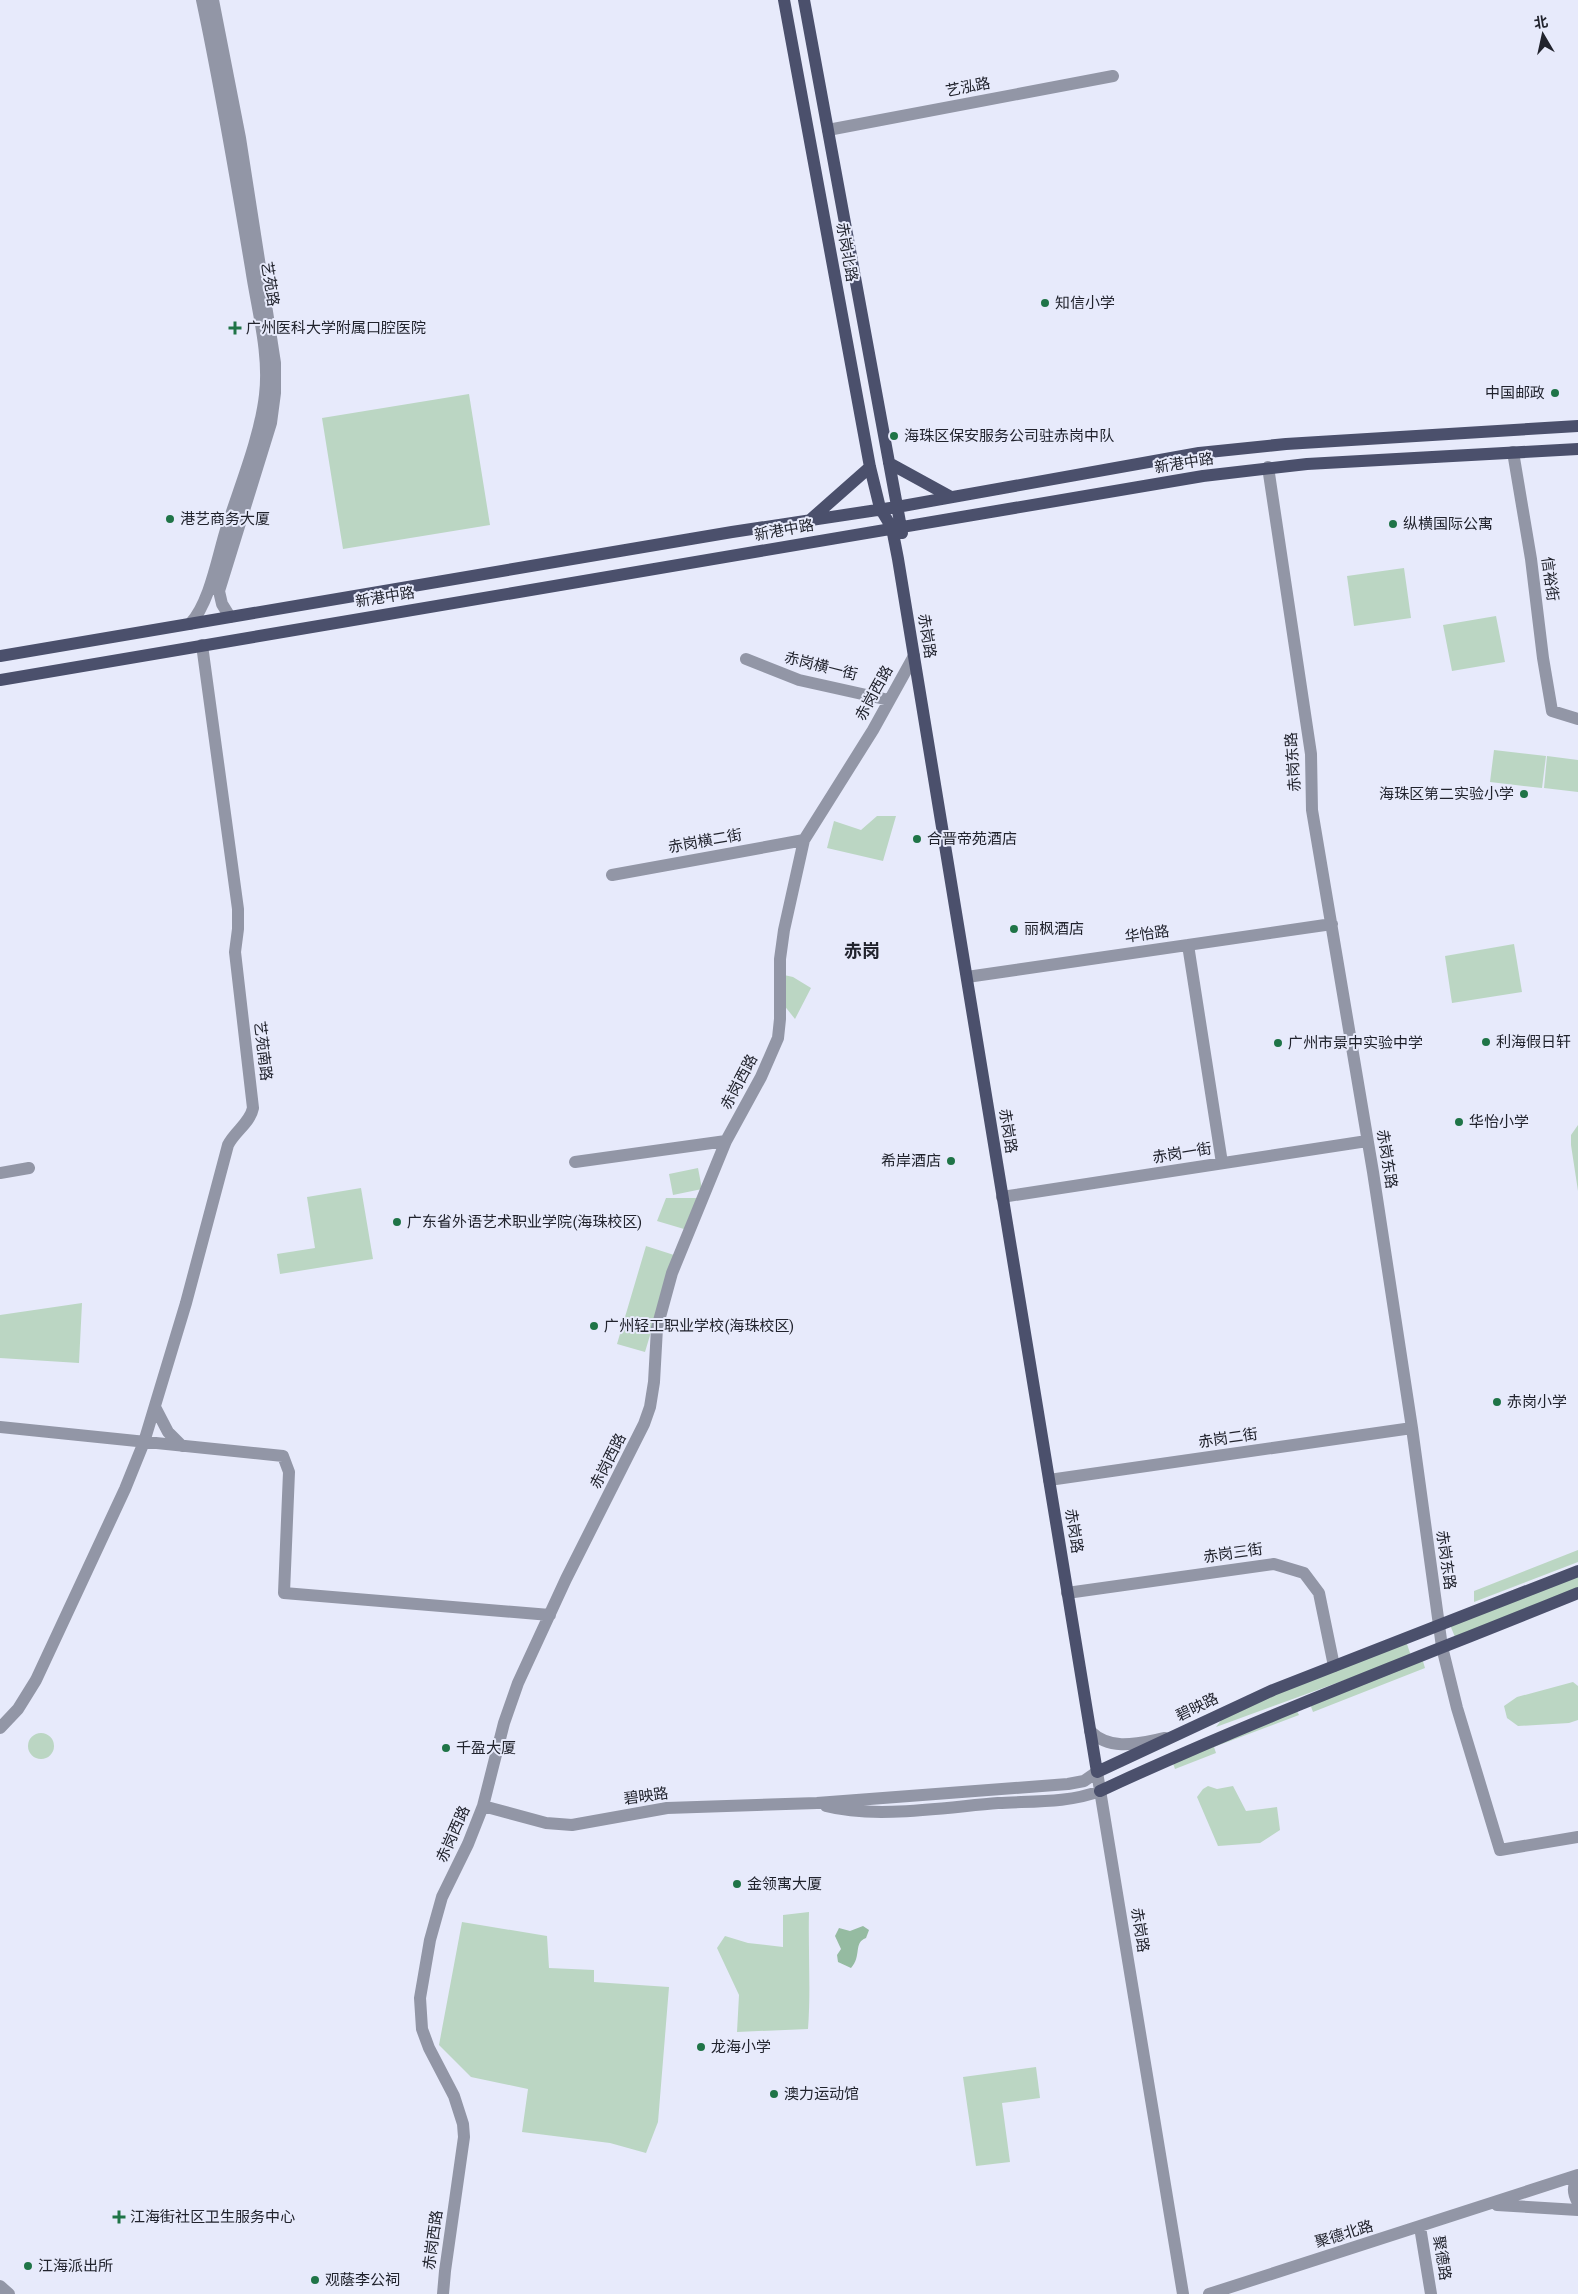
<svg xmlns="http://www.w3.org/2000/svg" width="1578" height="2294" font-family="'Crimson Pro','Noto Sans SC',serif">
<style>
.green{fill:#bbd6c3}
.water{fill:#95bba1}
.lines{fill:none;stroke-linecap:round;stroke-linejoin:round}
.minor{stroke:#9296a6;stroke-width:12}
.major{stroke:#4b506c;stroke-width:12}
.poi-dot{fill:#1f7447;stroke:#e7eafb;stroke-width:2}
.labels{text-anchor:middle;stroke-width:4;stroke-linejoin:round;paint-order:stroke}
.street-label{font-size:15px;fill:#21232d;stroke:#e7eafb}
.poi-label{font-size:15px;fill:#21232d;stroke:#e7eafb;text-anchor:start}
.quarter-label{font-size:18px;font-weight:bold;fill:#21232d;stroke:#e7eafb}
</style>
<rect width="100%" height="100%" fill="#e7eafb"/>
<!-- green -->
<path class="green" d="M469 394 490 525 343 549 322 418Z
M1404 568 1411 618 1354 626 1347 576Z
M1496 616 1505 662 1452 671 1443 625Z
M1494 750 1546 756 1542 788 1490 782Z
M1547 756 1578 760V792L1544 788Z
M877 816H896L883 861 827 848 834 821 861 830Z
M1514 944 1522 992 1452 1003 1445 956Z
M784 975 793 977 811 988 795 1019 783 1004Z
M1578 1125V1191L1571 1145V1135Z
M698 1168 702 1189 673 1195 669 1174Z
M361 1188 373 1259 280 1274 277 1254 315 1248 307 1197Z
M666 1198H697L684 1229 657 1221Z
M646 1246 674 1255 645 1352 617 1344Z
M82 1303 79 1363 0 1358V1315Z
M1578 1550V1562L1474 1602V1591Z
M1578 1574V1588L1455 1637 1450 1625Z
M1406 1641 1411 1656 1216 1727 1225 1715Z
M1422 1658 1425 1668 1313 1712 1310 1704Z
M1573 1682 1578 1686V1720L1569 1723 1518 1726 1507 1718 1504 1706 1517 1697Z
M1297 1711 1299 1715 1214 1747 1216 1753 1175 1769 1171 1758Z
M28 1746a13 13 0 1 1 26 0a13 13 0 1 1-26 0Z
M1208 1786 1217 1789 1233 1786 1246 1811 1277 1807 1280 1830 1260 1843 1218 1846 1197 1797 1203 1789Z
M809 1912C808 1951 811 1990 808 2029L737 2032 739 1995 717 1948 725 1936 748 1943 783 1947V1915Z
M462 1922 547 1936 549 1968 594 1970V1982L669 1987 658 2122 646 2153 610 2143 522 2132 528 2089 471 2077 439 2045Z
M1036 2067 1040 2098 1002 2103 1010 2162 976 2166 963 2077Z"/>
<!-- water -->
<path class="water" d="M863 1926 869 1930 866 1938C853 1943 862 1956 851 1968L838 1962 837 1955 841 1949 835 1936 839 1928 850 1931Z"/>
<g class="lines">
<!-- minor -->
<path class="minor" d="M213 0 240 138 275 363V393L271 423 219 591 222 604 230 617
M828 130 1113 76
M1513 452 1531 559 1543 658 1552 711 1578 719
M1268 467 1311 754 1312 810 1373 1172 1412 1428 1442 1647 1457 1708 1500 1850 1578 1837
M190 624C209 604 217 560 225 533 238 491 260 439 265 395 270 353 257 309 251 268 236 178 221 89 202 0
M746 659 799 680 889 700
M612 875 804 840
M1188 945 1222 1163
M967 977 1332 924
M575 1162 726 1141
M0 1173 29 1168
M1002 1197 1367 1141
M155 1407 168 1432 182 1446
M0 1427 283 1456 289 1472 284 1593 550 1615
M1049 1480 1412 1428
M1067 1593 1274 1564 1304 1573 1319 1593 1334 1666
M0 1728 18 1709 36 1680 125 1489 144 1442 186 1303 228 1145C235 1131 250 1123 253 1108L235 952 238 929V909L202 645
M1090 1731C1111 1752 1139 1743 1165 1738
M483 1806 546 1823 572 1825 667 1808 817 1803 1068 1784 1084 1781 1097 1772 1183 2294
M826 1806C875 1819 947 1807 998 1803 1031 1801 1069 1803 1100 1791
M1578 2175C1573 2187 1572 2192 1578 2203
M1497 2205 1578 2210
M1420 2227 1431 2294
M0 2286 9 2294
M443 2294 445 2271 464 2137 463 2124 454 2096 429 2048 422 2029 420 1998 430 1940 442 1897 468 1844 483 1806 504 1723 518 1683 566 1579 644 1424 650 1407 654 1382 657 1328 672 1273 726 1141 761 1077 778 1038 780 1019V959L784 930 804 840 873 730 914 656
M1209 2294 1578 2175"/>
<!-- major -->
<path class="major" d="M784 0 870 467 880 508 892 528 898 559 1097 1772 1273 1690 1578 1571
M804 0 902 533
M889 463 951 497
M810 520 870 467
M0 656 732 532 897 507 1199 453 1286 444 1578 426
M0 680 1203 476 1307 464 1578 449
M1100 1791C1257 1718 1418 1658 1578 1593"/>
</g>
<!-- markers -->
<g class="poi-dot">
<circle cx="1045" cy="303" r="5"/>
<path d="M232.5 320.5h5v5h5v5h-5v5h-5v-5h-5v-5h5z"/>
<circle cx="1555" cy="393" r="5"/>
<circle cx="894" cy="436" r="5"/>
<circle cx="170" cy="519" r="5"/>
<circle cx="1393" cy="524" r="5"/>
<circle cx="1524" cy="794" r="5"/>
<circle cx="917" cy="839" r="5"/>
<circle cx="1014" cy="929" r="5"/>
<circle cx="1486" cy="1042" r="5"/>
<circle cx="1278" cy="1043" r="5"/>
<circle cx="1459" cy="1122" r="5"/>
<circle cx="951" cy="1161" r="5"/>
<circle cx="397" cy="1222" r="5"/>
<circle cx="594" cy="1326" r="5"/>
<circle cx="1497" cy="1402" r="5"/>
<circle cx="446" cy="1748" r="5"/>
<circle cx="737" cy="1884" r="5"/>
<circle cx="701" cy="2047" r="5"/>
<circle cx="774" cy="2094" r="5"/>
<path d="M116.5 2209.5h5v5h5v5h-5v5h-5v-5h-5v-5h5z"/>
<circle cx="28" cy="2266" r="5"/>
<circle cx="315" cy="2280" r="5"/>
</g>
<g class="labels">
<!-- street labels -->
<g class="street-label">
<text transform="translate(968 87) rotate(-11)" y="5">艺泓路</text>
<text transform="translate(847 252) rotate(80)" y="5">赤岗北路</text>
<text transform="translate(270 284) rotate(81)" y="5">艺苑路</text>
<text transform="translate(1184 463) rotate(-9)" y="5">新港中路</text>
<text transform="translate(784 530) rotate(-10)" y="5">新港中路</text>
<text transform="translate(1550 579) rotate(82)" y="5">信裕街</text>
<text transform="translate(385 597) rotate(-9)" y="5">新港中路</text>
<text transform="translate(927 636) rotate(81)" y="5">赤岗路</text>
<text transform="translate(821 666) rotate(14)" y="5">赤岗横一街</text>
<text transform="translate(874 693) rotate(-61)" y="5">赤岗西路</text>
<text transform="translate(1293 762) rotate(-94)" y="5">赤岗东路</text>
<text transform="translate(705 841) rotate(-10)" y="5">赤岗横二街</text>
<text transform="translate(1147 934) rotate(-8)" y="5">华怡路</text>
<text transform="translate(263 1051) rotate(83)" y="5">艺苑南路</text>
<text transform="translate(739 1082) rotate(-62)" y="5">赤岗西路</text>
<text transform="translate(1008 1131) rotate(81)" y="5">赤岗路</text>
<text transform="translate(1182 1153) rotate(-9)" y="5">赤岗一街</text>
<text transform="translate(1387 1159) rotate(81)" y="5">赤岗东路</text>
<text transform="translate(1228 1438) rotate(-8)" y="5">赤岗二街</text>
<text transform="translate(608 1461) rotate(-63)" y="5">赤岗西路</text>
<text transform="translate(1074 1531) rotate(81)" y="5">赤岗路</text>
<text transform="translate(1233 1553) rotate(-8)" y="5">赤岗三街</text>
<text transform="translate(1446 1560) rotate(82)" y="5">赤岗东路</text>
<text transform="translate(1197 1707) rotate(-26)" y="5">碧映路</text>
<text transform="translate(646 1796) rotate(-8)" y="5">碧映路</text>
<text transform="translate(453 1834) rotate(-66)" y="5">赤岗西路</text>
<text transform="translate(1140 1930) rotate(81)" y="5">赤岗路</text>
<text transform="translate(1344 2234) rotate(-17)" y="5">聚德北路</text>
<text transform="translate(433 2240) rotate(-82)" y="5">赤岗西路</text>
<text transform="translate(1442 2258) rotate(81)" y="5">聚德路</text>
</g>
<!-- poi labels -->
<g class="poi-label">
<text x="1055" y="308">知信小学</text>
<text x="246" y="333">广州医科大学附属口腔医院</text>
<text x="1545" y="398" text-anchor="end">中国邮政</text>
<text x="904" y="441">海珠区保安服务公司驻赤岗中队</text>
<text x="180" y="524">港艺商务大厦</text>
<text x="1403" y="529">纵横国际公寓</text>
<text x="1514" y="799" text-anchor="end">海珠区第二实验小学</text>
<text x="927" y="844">合晋帝苑酒店</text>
<text x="1024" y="934">丽枫酒店</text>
<text x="1496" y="1047">利海假日轩</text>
<text x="1288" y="1048">广州市景中实验中学</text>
<text x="1469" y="1127">华怡小学</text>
<text x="941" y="1166" text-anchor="end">希岸酒店</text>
<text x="407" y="1227">广东省外语艺术职业学院(海珠校区)</text>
<text x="604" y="1331">广州轻工职业学校(海珠校区)</text>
<text x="1507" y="1407">赤岗小学</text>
<text x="456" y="1753">千盈大厦</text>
<text x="747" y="1889">金领寓大厦</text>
<text x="711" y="2052">龙海小学</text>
<text x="784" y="2099">澳力运动馆</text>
<text x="130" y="2222">江海街社区卫生服务中心</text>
<text x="38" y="2271">江海派出所</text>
<text x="325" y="2285">观蔭李公祠</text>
</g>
<!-- quarter labels -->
<g class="quarter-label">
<text x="862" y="957">赤岗</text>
</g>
</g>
<!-- north arrow -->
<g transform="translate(1543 35) rotate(351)" stroke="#e7eafb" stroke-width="4" paint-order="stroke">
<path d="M0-4L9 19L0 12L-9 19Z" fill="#21232d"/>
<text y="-8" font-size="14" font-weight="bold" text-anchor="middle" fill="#21232d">北</text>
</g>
</svg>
